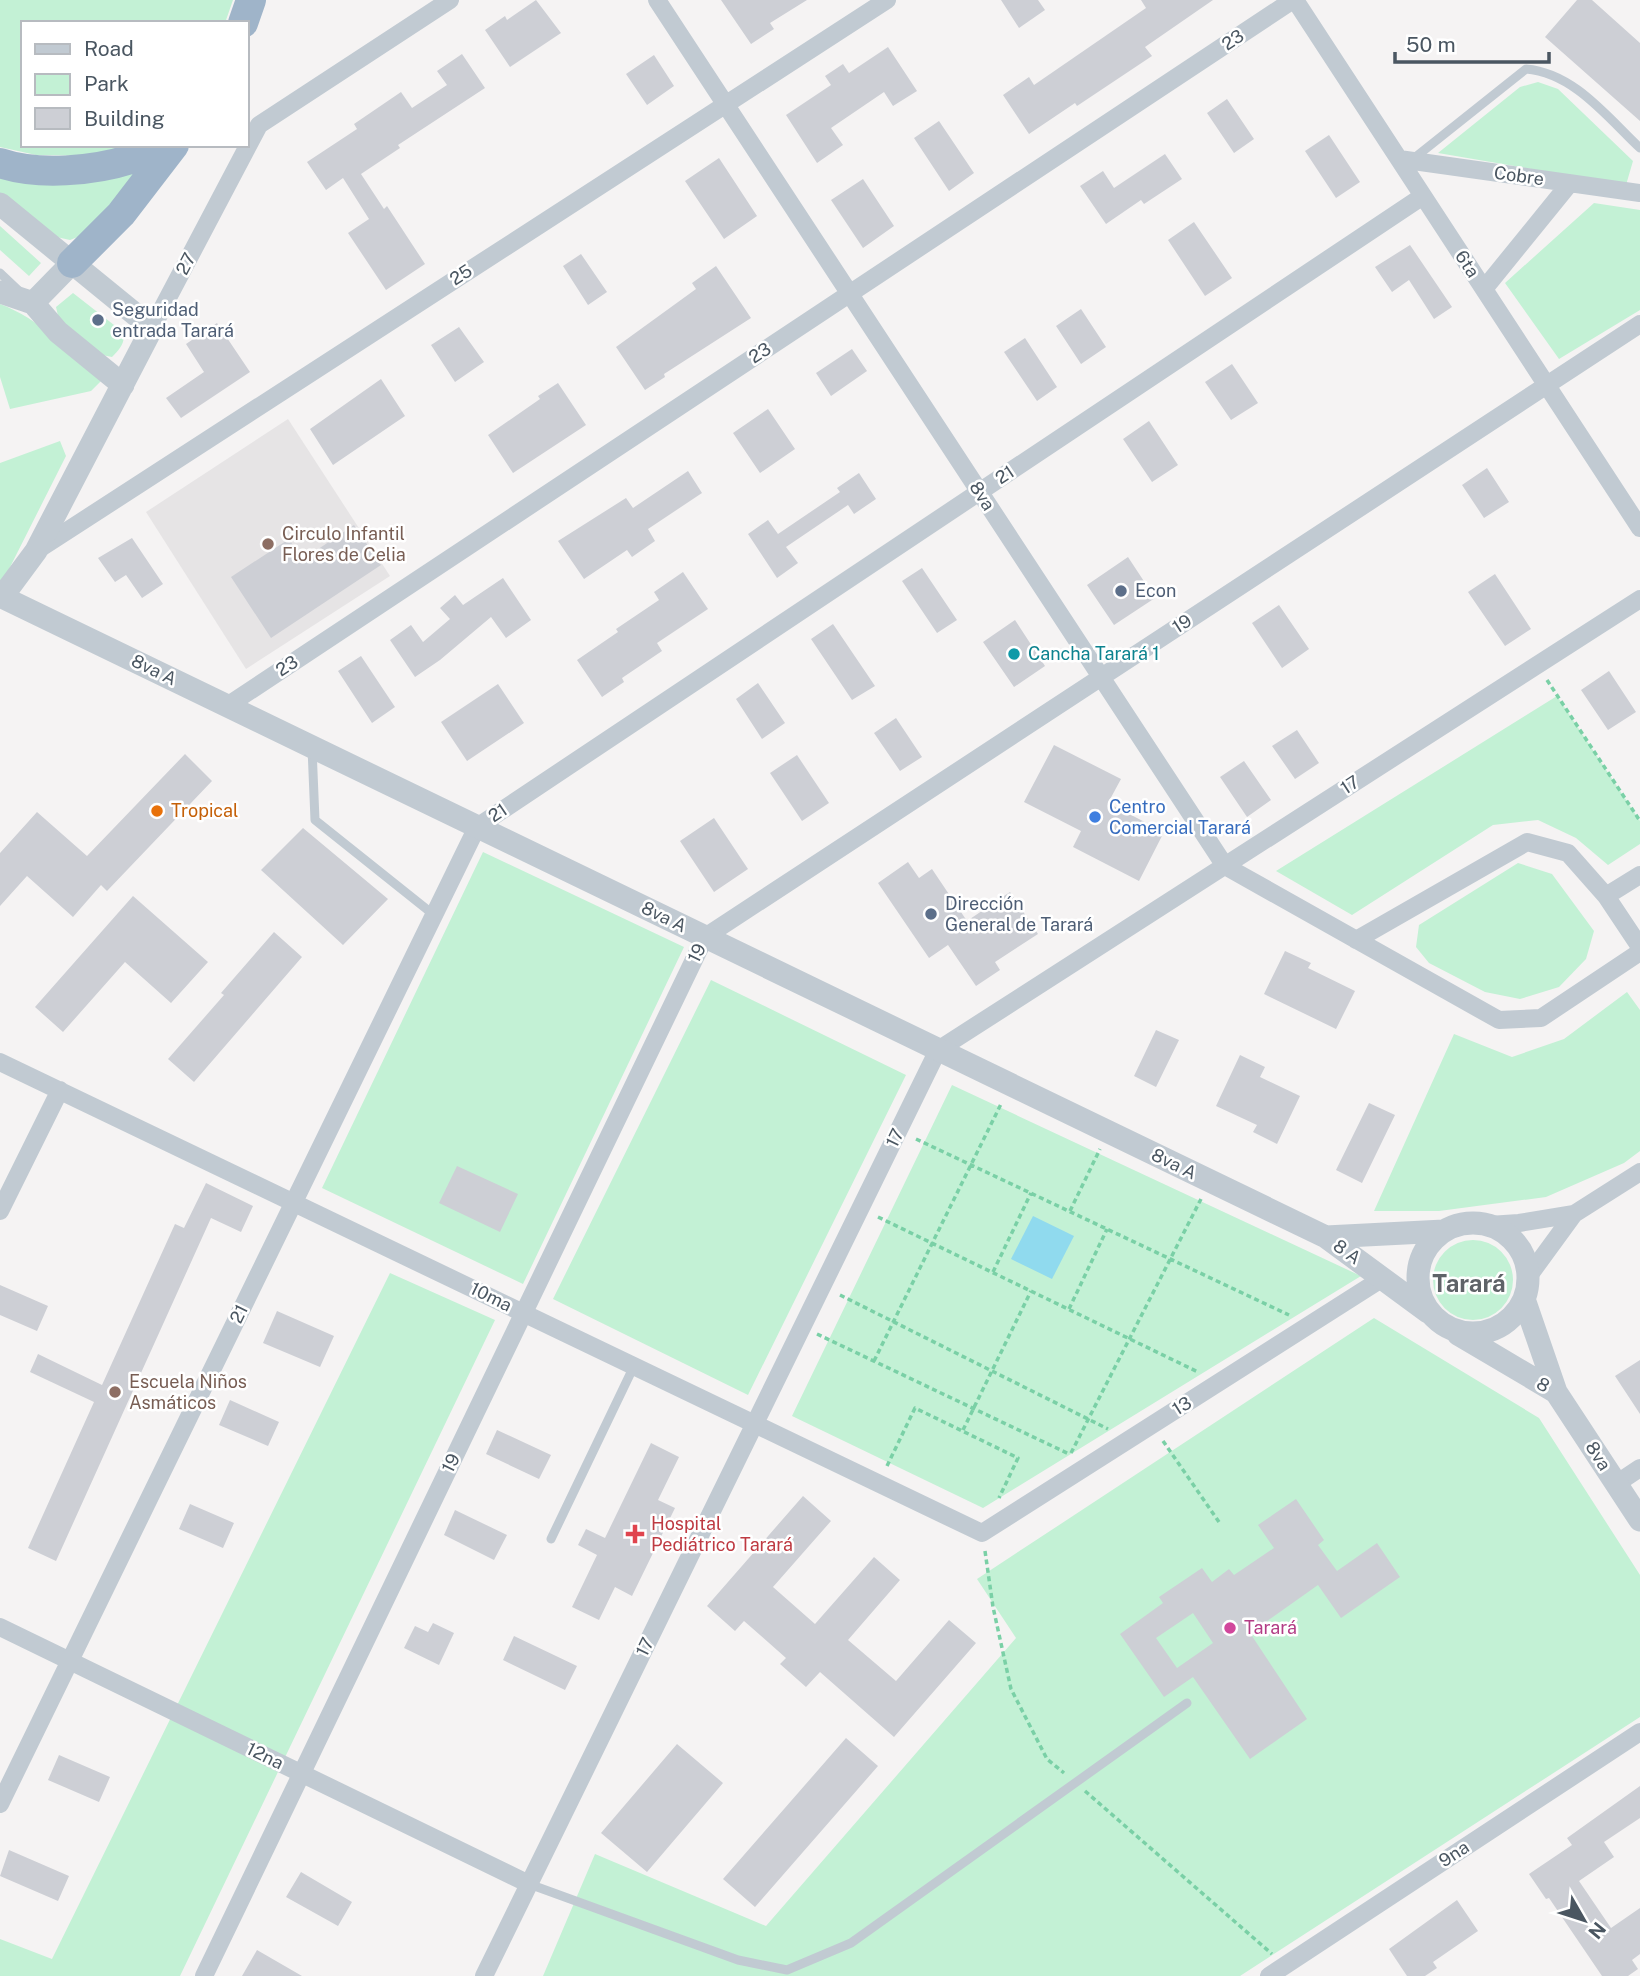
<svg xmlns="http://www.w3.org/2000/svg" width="1640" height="1976" font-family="'Public Sans',sans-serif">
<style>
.education{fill:#e6e4e5}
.green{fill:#c3f1d5}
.water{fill:#90daee}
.building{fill:#cdcfd5;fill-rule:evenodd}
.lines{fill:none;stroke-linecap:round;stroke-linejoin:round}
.path{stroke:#7ad0a6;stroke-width:3.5;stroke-dasharray:5 3.5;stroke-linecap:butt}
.service{stroke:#c1cad2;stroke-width:9}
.minor{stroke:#c1cad2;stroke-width:18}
.tertiary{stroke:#c1cad2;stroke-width:23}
.trunk{stroke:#9fb4c9;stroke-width:30}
.service-dot{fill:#5c6f8a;stroke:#fff;stroke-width:2.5}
.education-dot{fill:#8d6e63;stroke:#fff;stroke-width:2.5}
.culture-dot{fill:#0f9aa8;stroke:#fff;stroke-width:2.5}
.food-dot{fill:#e8710a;stroke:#fff;stroke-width:2.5}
.shop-dot{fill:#3f7fe0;stroke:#fff;stroke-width:2.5}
.health-dot{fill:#e0444e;stroke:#fff;stroke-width:2.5}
.hotel-dot{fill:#d1479c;stroke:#fff;stroke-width:2.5}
.labels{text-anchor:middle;stroke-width:5;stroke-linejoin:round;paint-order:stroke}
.street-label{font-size:18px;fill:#4a5661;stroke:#fff}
.service-label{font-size:18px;fill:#4e5e75;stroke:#fff;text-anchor:start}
.education-label{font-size:18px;fill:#785e54;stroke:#fff;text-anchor:start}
.culture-label{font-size:18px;fill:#0d838f;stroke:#fff;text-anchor:start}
.shop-label{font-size:18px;fill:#366cbe;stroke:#fff;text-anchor:start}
.food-label{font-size:18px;fill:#c56008;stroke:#fff;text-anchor:start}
.health-label{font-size:18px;fill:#be3a42;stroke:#fff;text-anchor:start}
.hotel-label{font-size:18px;fill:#b23c85;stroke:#fff;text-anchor:start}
.district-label{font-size:24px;font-weight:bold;fill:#5f6368;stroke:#fff}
</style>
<rect width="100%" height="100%" fill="#f5f3f3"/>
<!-- education -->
<path class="education" d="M288 419 390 576 246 669 146 512Z"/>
<!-- green -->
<path class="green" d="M0 0H233L225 23H23V145H123L100 156 36 155 0 147Z
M1538 82 1558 89 1633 161 1626 185 1438 153 1520 87Z
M151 166 88 233 70 240 52 236 0 193V176Z
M1594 203 1640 210V310L1559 359 1505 283Z
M0 226 41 263 29 276 0 250Z
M73 293 123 332C126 343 119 350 112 357L102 355 59 320 56 307Z
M0 304C38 318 73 352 101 381L91 391 10 409 0 377Z
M60 441 66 456 2 583 0 582V463Z
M1557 696 1640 821V844L1608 865 1576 838 1538 820 1493 825 1352 915 1276 871Z
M483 852 684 947 523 1284 322 1188Z
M1518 863 1552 874 1594 931 1586 959 1559 987 1520 999 1485 992 1429 963 1416 947 1419 925Z
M711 980 906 1075 748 1395 553 1299Z
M1627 992 1640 1010V1151L1624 1163 1546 1197 1439 1211H1374L1454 1034 1512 1057 1564 1039Z
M952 1085 1361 1276 983 1508 792 1416Z
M1433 1280a40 40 0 1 1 80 0a40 40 0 1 1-80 0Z
M390 1273 495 1320 180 1976H0V1939L52 1959Z
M1374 1318 1539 1418 1640 1575V1717L1240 1976H543L595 1854 766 1926 1016 1638 977 1579Z"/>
<!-- water -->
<path class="water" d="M1033 1216 1074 1236 1052 1279 1011 1259Z"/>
<!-- building -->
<path class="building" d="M536 0 561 33 510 67 485 30 505 16 507 20Z
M721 0H807L770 23 774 29 751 44Z
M1001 0H1038L1045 10 1019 28Z
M1141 0H1213L1145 47 1152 56 1077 106 1075 103 1029 134 1003 95 1029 77 1034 85 1146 8Z
M1577 0H1592L1640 43V121L1545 37Z
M888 47 917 91 893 106 884 92 831 128 843 145 817 163 786 115 831 85 825 76 843 64 849 73Z
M462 54 485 88 398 145 400 148 361 174 384 209 387 206 425 264 386 290 348 233 369 219 343 178 326 190 307 162 357 129 354 124 401 92 412 108 447 85 437 71Z
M654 55 674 86 647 105 626 74Z
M1227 99 1254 139 1234 153 1207 113Z
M939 121 974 173 949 191 914 138Z
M1329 135 1360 182 1336 198 1305 151Z
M1165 154 1182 179 1144 204 1141 200 1106 224 1080 186 1103 171 1114 188Z
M719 158 757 216 724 239 685 181Z
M863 179 894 226 863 248 831 200Z
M1194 222 1232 278 1205 296 1168 240Z
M1410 245 1452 307 1434 319 1409 280 1392 292 1375 267Z
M581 254 607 292 588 305 563 266Z
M716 266 751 318 664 374 665 377 645 390 616 347 696 289 692 283Z
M1081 309 1106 347 1081 364 1056 326Z
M217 323 250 372 181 418 166 398 204 372 186 344Z
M459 327 484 362 455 382 431 345Z
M1025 338 1057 387 1037 401 1004 352Z
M852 349 867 371 831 396 816 373Z
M1232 364 1258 403 1231 420 1205 382Z
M381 379 405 416 333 465 310 429Z
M558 383 586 425 513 473 488 435 540 399 538 396Z
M768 409 795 449 760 473 733 433Z
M1149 421 1178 465 1152 482 1123 439Z
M1487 468 1509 502 1484 518 1462 485Z
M688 471 702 493 648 529 655 541 632 557 627 550 584 579 558 541 626 498 633 508Z
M859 473 876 499 854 514 848 505 786 547 798 563 777 578 748 534 768 520 778 534 840 492 837 488Z
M354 525 381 565 271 638 231 577 289 539 302 560Z
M132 538 163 584 142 598 126 575 115 582 98 558Z
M1128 557 1155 598 1114 625 1087 585Z
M922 568 957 620 937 633 902 581Z
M683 572 708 609 657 643 662 651 622 678 624 682 602 697 577 660 618 632 616 629 659 600 654 592Z
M1495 574 1531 629 1505 646 1468 592Z
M503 578 531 620 506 638 491 617 440 660 415 677 390 640 411 625 423 642 450 619 440 608 455 595 463 605Z
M1279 605 1309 649 1282 668 1252 623Z
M1015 620 1045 666 1014 687 983 642Z
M833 624 875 686 852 700 811 639Z
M361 656 395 707 372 723 338 671Z
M1609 671 1636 712 1608 730 1581 690Z
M758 683 785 723 762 739 736 699Z
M498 684 524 723 467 761 441 722Z
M896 718 922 757 900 771 874 733Z
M1297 730 1319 763 1295 779 1272 746Z
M1054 745 1121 779 1108 803 1164 832 1139 881 1073 847 1081 831 1024 802Z
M185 754 212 781 107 891 101 885 73 917 27 876 0 906V853L37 812 87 856Z
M797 755 829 803 802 821 770 773Z
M1244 761 1271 800 1247 817 1220 777Z
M714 818 748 869 714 892 680 841Z
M303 828 388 899 343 945 261 870Z
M908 862 919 878 932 869 967 921 1010 892 1038 934 995 962 1000 970 976 986 948 945 929 958 878 883Z
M133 896 208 962 171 1003 125 962 63 1032 35 1007Z
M274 932 302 957 194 1082 168 1059 224 995 221 993Z
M1285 951 1311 963 1308 968 1355 991 1336 1029 1264 994Z
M1156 1030 1179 1040 1156 1087 1134 1076Z
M1240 1055 1265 1067 1260 1077 1300 1096 1277 1144 1253 1132 1257 1125 1216 1106Z
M1369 1103 1395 1115 1362 1183 1336 1170Z
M457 1166 518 1194 500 1232 439 1203Z
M206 1183 253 1206 241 1232 211 1218 56 1561 28 1548 94 1402 30 1372 38 1354 102 1385 175 1224 184 1228Z
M0 1285 48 1306 37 1331 0 1315Z
M277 1311 334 1336 320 1367 263 1343Z
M1640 1360V1414L1615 1376Z
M230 1400 279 1422 268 1446 219 1425Z
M497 1430 551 1455 539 1479 486 1454Z
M651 1443 679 1457 658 1500 675 1508 632 1596 615 1587 599 1620 572 1607 597 1555 578 1545 586 1529 605 1538Z
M803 1496 831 1521 773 1587 815 1624 874 1557 900 1580 848 1640 896 1681 949 1620 976 1643 894 1737 820 1672 806 1687 780 1664 786 1658 744 1621 735 1631 707 1606Z
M1296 1499 1324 1540 1318 1545 1337 1571 1377 1543 1400 1577 1341 1618 1318 1585 1250 1633 1307 1719 1250 1759 1193 1677 1164 1697 1120 1634 1163 1603 1159 1597 1202 1568 1212 1582 1229 1569 1234 1575 1274 1548 1258 1525ZM1193 1613 1213 1643 1177 1668 1156 1638Z
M190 1504 234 1523 223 1548 179 1529Z
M455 1510 507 1535 494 1560 444 1535Z
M433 1623 454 1633 439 1665 404 1648 415 1626 428 1632Z
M514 1636 577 1666 565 1690 503 1660Z
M846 1738 878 1766 755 1907 723 1879Z
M677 1744 723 1783 647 1872 601 1833Z
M59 1755 110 1777 99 1802 48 1780Z
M1640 1786V1818L1604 1842 1614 1857 1579 1881 1611 1928 1640 1908V1954L1632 1960 1638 1969 1628 1976H1602L1549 1898 1546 1899 1529 1874 1572 1845 1567 1838Z
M9 1850 69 1876 58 1901 0 1876Z
M301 1872 352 1902 338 1926 286 1897Z
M1457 1900 1478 1931 1433 1962 1437 1968 1425 1976H1407L1389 1949Z
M257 1950 302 1976H242Z"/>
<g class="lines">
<!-- path -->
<path class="path" d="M1547 680 1640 821
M916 1139 1289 1315
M1070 1211 1100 1149
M878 1217 1198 1372
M993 1272 1031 1193
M840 1295 1108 1429
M1069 1309 1107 1229
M817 1334 1069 1454
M874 1361 1002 1102
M963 1430 1031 1291
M1163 1441 1219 1522
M1071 1453 1201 1199
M887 1466 915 1408 1018 1458 999 1498
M985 1551 993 1607 1011 1689 1047 1759 1064 1773
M1085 1791 1272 1954"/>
<!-- service -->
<path class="service" d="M1413 159 1526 69C1574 73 1607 117 1640 148
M0 273 19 291
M312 748 315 820 434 915
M551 1539 634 1366
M529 1884 738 1960 787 1970 851 1943 1187 1703"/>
<!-- minor -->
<path class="minor" d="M657 0 1225 866 1499 1020 1541 1018 1640 952
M1295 0 1640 528
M1399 159 1640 193
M1484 289 1570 183
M152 328 259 125 450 0
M36 551 887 0
M227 706 1293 0
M1606 896 1640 875
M1356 940 1527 842 1568 853 1606 896 1640 947
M0 1062 982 1533 1383 1278
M0 1211 60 1090
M1574 1214 1640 1172
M1489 1225 1519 1223 1574 1214 1528 1277
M1616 1484 1640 1468
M0 1627 529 1884
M0 1804 477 827 1423 196
M204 1976 705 937 1640 324
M484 1976 938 1050 1640 599
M1269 1976 1640 1732"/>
<!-- tertiary -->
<path class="tertiary" d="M0 204 152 328 36 551 2 597 1326 1237
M0 292 33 303 58 332 123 385
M33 303 72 263
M1418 1278a55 55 0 1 1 110 0a55 55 0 1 1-110 0Z
M1428 1312 1326 1237 1444 1231
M1458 1334 1556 1392 1524 1299
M1556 1392 1640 1520"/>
<!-- trunk -->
<path class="trunk" d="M243 23 251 0
M0 163C38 176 94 171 131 159 139 156 147 150 155 145
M72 263 121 214 174 145"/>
</g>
<!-- markers -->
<g class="service-dot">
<circle cx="98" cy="320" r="7"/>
<circle cx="1121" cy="591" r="7"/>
<circle cx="931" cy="914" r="7"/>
</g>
<g class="education-dot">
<circle cx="268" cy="544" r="7"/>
<circle cx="115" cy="1392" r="7"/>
</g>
<circle class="culture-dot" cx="1014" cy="654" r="7"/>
<circle class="food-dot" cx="157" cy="811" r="7"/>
<circle class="shop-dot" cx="1095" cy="817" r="7"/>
<path class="health-dot" d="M631.5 1523.5h7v7h7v7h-7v7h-7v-7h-7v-7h7z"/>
<circle class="hotel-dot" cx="1230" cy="1628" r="7"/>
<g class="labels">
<!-- street labels -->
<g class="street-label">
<text transform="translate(1233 40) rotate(-34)" y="6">23</text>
<text transform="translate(1519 176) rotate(8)" y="6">Cobre</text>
<text transform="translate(186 264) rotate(-62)" y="6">27</text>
<text transform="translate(1467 264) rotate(57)" y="6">6ta</text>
<text transform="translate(461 275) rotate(-33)" y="6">25</text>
<text transform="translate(760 353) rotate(-33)" y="6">23</text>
<text transform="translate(1005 475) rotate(-34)" y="6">21</text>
<text transform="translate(982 496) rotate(57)" y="6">8va</text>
<text transform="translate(1182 624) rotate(-33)" y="6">19</text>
<text transform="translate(287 666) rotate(-33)" y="6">23</text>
<text transform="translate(154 670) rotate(26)" y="6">8va A</text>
<text transform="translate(1350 785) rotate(-33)" y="6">17</text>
<text transform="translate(498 813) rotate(-34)" y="6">21</text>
<text transform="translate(664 917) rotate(26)" y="6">8va A</text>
<text transform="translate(697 953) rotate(-64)" y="6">19</text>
<text transform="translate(895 1138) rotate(-64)" y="6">17</text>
<text transform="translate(1174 1164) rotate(26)" y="6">8va A</text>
<text transform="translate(1347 1252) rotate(36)" y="6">8 A</text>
<text transform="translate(491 1297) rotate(26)" y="6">10ma</text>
<text transform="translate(239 1314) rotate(-64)" y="6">21</text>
<text transform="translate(1543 1385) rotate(30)" y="6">8</text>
<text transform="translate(1182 1406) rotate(-32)" y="6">13</text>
<text transform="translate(1598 1456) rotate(57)" y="6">8va</text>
<text transform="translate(451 1463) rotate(-64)" y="6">19</text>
<text transform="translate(645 1647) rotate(-64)" y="6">17</text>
<text transform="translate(265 1756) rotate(26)" y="6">12na</text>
<text transform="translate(1454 1854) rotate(-33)" y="6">9na</text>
</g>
<!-- service labels -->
<g class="service-label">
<text x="112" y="316">Seguridad<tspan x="112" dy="21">entrada Tarará</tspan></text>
<text x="1135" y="597">Econ</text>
<text x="945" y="910">Dirección<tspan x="945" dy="21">General de Tarará</tspan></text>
</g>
<!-- education labels -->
<g class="education-label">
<text x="282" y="540">Circulo Infantil<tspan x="282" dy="21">Flores de Celia</tspan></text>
<text x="129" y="1388">Escuela Niños<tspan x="129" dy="21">Asmáticos</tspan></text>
</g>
<!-- culture labels -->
<g class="culture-label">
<text x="1028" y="660">Cancha Tarará 1</text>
</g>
<!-- shop labels -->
<g class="shop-label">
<text x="1109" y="813">Centro<tspan x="1109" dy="21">Comercial Tarará</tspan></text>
</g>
<!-- food labels -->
<g class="food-label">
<text x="171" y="817">Tropical</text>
</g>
<!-- health labels -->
<g class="health-label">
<text x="651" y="1530">Hospital<tspan x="651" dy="21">Pediátrico Tarará</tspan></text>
</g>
<!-- hotel labels -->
<g class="hotel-label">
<text x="1244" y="1634">Tarará</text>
</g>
<!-- district labels -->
<g class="district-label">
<text x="1469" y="1292">Tarará</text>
</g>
</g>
<!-- legend -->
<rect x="21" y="21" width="228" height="126" fill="#ffffff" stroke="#b7bbc0" stroke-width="2"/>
<rect x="35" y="44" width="35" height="10" fill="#c1cad2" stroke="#b7bbc0" stroke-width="2"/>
<text x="84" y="56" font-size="21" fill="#4a5661">Road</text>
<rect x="35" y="74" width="35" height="21" fill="#c3f1d5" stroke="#b7bbc0" stroke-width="2"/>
<text x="84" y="91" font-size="21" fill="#4a5661">Park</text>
<rect x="35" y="108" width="35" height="21" fill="#cdcfd5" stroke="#b7bbc0" stroke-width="2"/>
<text x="84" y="126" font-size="21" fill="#4a5661">Building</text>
<!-- north arrow -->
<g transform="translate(1584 1920) rotate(129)" stroke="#ffffff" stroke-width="5" paint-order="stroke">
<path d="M0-5L12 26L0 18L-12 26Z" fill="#4a5661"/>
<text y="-10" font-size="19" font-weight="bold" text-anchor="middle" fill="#4a5661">N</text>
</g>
<!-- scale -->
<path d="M1395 52v10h154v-10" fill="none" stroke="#4a5661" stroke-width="3.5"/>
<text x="1406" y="52" font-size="21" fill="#4a5661" stroke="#ffffff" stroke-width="5" paint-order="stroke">50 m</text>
</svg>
